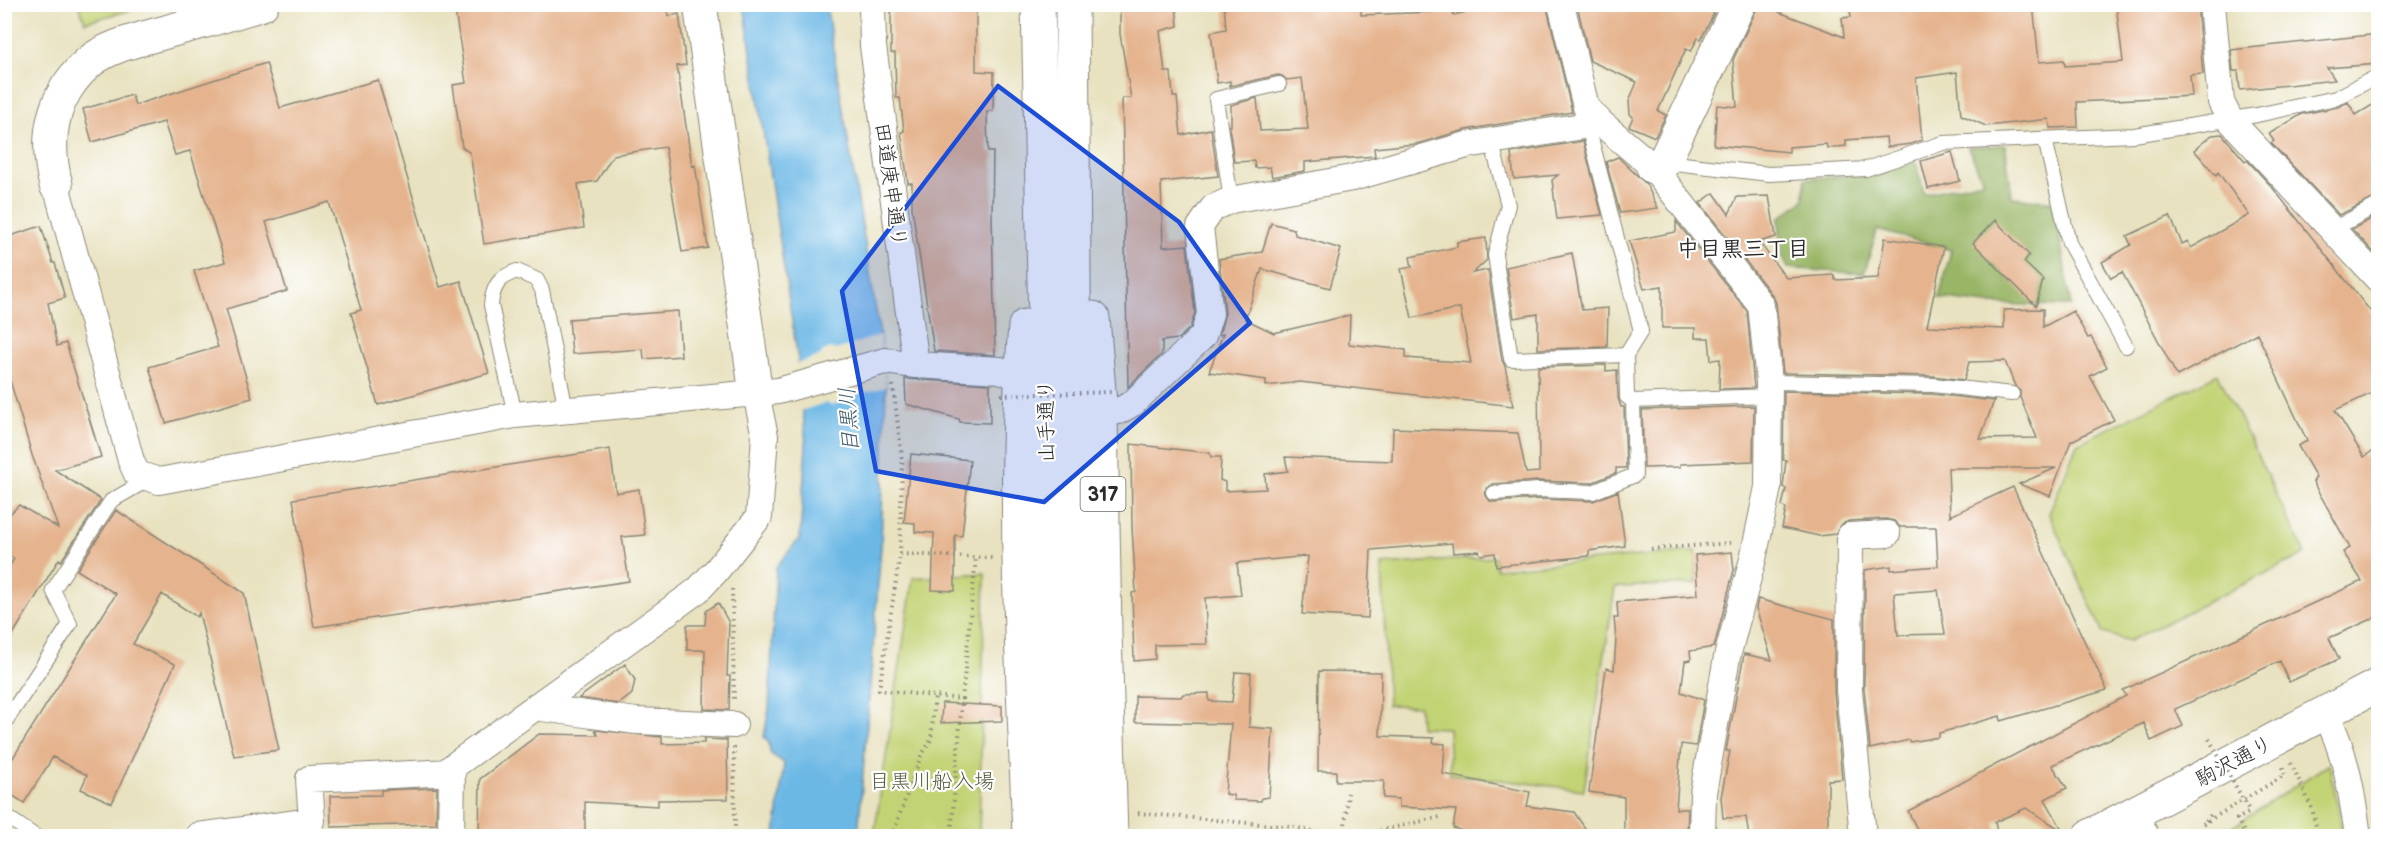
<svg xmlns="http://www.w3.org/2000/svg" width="2383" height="841" font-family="'Balsamiq Sans','Klee One',sans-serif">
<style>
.green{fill:#c2d375;stroke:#767f50;stroke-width:1.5}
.forest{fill:#99b566;stroke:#627048;stroke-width:1.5}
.water{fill:#6cb8e5;stroke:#4c7288;stroke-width:1.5}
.pier{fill:#e8e2c0}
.building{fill:#e5b48e;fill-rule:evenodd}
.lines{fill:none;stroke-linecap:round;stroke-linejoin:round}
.service-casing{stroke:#8a8676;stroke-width:16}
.minor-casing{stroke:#8a8676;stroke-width:28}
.tertiary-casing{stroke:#8a8676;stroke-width:35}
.secondary-casing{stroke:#8a8676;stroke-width:35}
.primary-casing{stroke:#8a8676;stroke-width:35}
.path{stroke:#8a8676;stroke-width:4;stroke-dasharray:1.5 4.5;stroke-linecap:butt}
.service{stroke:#fff;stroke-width:14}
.minor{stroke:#fff;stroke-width:26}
.tertiary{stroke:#fff;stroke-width:33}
.secondary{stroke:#fff;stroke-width:33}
.primary{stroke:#fff;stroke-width:33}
.path-bridge{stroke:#8a8676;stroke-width:4;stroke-dasharray:1.5 4.5;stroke-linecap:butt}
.marked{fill:#1d4ed8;fill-opacity:0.2;stroke:#1d4ed8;stroke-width:4.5;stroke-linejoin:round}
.labels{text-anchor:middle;stroke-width:4.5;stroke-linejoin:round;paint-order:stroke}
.shield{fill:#fff;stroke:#6b6b6b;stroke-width:1.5}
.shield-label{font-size:20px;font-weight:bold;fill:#2b2b2b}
.street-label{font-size:21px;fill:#2b2b2b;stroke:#fff}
.park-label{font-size:21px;fill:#585d41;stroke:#fff}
.neighbourhood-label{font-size:22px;font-weight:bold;fill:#2b2b2b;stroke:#fff}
.water-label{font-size:22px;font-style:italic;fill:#425c6c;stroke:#fff}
</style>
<rect width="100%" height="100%" fill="#fff"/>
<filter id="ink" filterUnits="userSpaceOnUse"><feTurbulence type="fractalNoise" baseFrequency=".0167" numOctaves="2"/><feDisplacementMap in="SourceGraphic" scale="12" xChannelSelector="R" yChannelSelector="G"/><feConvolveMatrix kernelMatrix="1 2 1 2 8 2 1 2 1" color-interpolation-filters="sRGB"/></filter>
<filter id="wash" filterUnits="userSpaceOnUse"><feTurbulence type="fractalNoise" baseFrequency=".008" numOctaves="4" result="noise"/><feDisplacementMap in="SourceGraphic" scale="24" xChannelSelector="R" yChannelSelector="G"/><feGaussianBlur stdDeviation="1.35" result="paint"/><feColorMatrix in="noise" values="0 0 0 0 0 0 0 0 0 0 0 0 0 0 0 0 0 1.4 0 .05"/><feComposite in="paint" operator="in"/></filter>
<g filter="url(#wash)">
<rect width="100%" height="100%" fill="#e8e2c0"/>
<!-- green -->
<path class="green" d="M79 5V4L151 5 85 22Z
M2218 374 2305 554 2129 641 2103 633 2049 514 2077 444Z
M1696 551V584L1615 587 1584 790 1450 774 1448 728 1420 727 1419 706 1388 705 1382 565 1495 557 1496 569Z
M985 573 979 836H874L913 578Z
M2329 764 2344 836H2218Z"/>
<!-- forest -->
<path class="forest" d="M2005 145 2012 197 2054 202 2071 306 1987 304 1939 298 1951 250 1877 230 1864 274 1788 268 1781 253 1779 218 1804 200 1805 179 1868 174 1915 157 1924 194 1983 181 1968 147Z"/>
<!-- water -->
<path class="water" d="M744 5H826L880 335 886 387 881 547 858 836H775L784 763 770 753 769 743 764 737 769 709 776 567 800 538 806 444 798 360Z"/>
<!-- pier -->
<path class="pier" d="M880 335 886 387 842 398 838 403 831 405 825 403 800 411 796 364 820 356 823 351 830 348 836 350Z"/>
<g id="blocks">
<!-- building -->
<path class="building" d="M454 4H667L669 16 679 14 686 65 677 66 692 166 695 165 708 248 682 252 665 147 613 155 597 181 578 184 584 228 484 244 470 153 462 147 453 85 466 83Z
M891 4H976V71L994 72 993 111H987L988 152H993L992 215 995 355 934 351 912 208V183H908L901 132 904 131 900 98H896L895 53H891Z
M1120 4H1176L1178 26 1160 31 1165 72H1171L1173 97H1177L1181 135 1211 129 1218 176 1161 182 1163 247 1187 245 1195 313 1190 328 1178 339 1162 341V354L1128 387 1122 98H1131L1120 34Z
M1224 4H1361V15L1432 12V4H1453V15L1503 4H1546L1572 112 1465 130 1416 144 1374 148 1375 156 1305 162V171L1272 177 1270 167 1255 168 1254 161 1234 162 1229 126H1231V105L1257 98 1260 131 1308 129 1302 78 1287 80 1282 76 1278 75 1230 86V81L1217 83 1211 32 1226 29Z
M1580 4H1694L1714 13 1701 39 1698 38 1691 51 1686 49 1658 111 1666 115 1655 137 1629 126 1633 117 1630 114 1629 101 1637 82 1590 61 1578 9Z
M1759 4H1782L1779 12 1844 37 1842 18 1851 17 1849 4H2033L2039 62 2064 60 2065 66 2123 62 2116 4H2197L2203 74 2190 75 2192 96 2077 102 2078 127 2050 128 2049 119 1986 126 1961 115 1957 72 1916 78 1922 140 1911 144 1887 147 1886 137 1846 140V146L1827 148 1826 144 1789 147V152L1714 145 1717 105 1737 107 1733 60Z
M2379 34V64L2327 68 2335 80 2240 90 2238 71H2233L2231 50Z
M266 63 280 108 378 80 440 287 461 281 489 373 378 405 351 313 361 310 329 202 266 222 287 291 226 309 252 398 166 423 149 367 218 347 194 271 225 262 190 151 175 155 164 122 92 142 83 109 132 95 135 105Z
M2379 101V196L2339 215 2271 143 2274 141 2269 134 2302 114 2338 107 2348 102 2356 115Z
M2222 134 2245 161 2247 160 2272 187 2379 322V390L2335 410 2364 457 2379 446V616L2329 638 2339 659 2289 682 2280 661 2175 709 2183 726 2151 741 2144 723 2052 765 2067 788 2045 799 2063 831 2026 808 1995 822 1998 837H1985L1980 830 1969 837H1921L1908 811 2126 696 2123 690 2362 581 2343 552 2350 548 2313 482 2316 477 2298 446 2307 441 2257 333 2177 376 2122 272 2111 278 2102 262 2131 245 2127 236 2170 216 2182 244 2188 241 2191 248 2249 215 2218 172 2216 175 2194 150 2212 135Z
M1583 141 1602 215 1557 219 1552 180 1558 175 1514 179 1511 153Z
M1952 152 1960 181 1928 189 1921 161Z
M1618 157 1646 184 1658 208 1620 213 1606 162Z
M1714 193 1729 214 1737 197 1769 196 1776 237 1759 242 1786 278 1834 275 1835 280 1878 278 1885 238 1944 247 1927 326 2004 329V310L2043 309V327L2073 311 2088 338 2091 337 2107 367 2090 376 2114 420 2071 441 2050 496 2019 484 2056 468H1948L1950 516 2013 487 2107 690 2001 721 2000 716 1939 733V737L1910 742 1909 740 1870 749 1864 689 1865 570 1891 566V570L1938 566 1936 527H1900L1894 521 1886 519 1849 521 1842 524 1835 534 1819 536 1782 528 1786 509 1782 506 1786 489 1783 487 1786 460H1783L1784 391 1932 394 1994 401 1980 439 2037 438 2020 397V391L2015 386 2005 361 1969 362 1964 380 1933 376 1783 373 1776 303 1773 296 1700 203ZM1938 590 1945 634 1898 635 1894 593Z
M2379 215V258L2352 229Z
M1995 220 2029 255 2024 262 2043 280 2036 306 1973 243Z
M1676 221 1747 311 1754 388 1719 389 1720 359 1711 360 1709 338H1695V328H1662V286L1644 289 1629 241 1676 232Z
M1271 223 1294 229 1295 235 1341 249 1330 288 1262 269 1245 319 1274 333 1350 315 1349 344 1406 350V358L1471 363 1460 308 1412 318 1401 269 1412 267 1410 257 1457 247V242L1486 238 1487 260 1473 273 1488 270 1502 360 1505 366 1513 406 1300 382 1266 386V380L1209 372 1223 334 1219 335 1225 313 1219 259 1262 252Z
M41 226 53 263H55L65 298 48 303 57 346 66 343 101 457 55 470 101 500 61 561 59 559 4 649V575L14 559 4 550V520L19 505 58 528 32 455 4 360V238Z
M1572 253 1582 310 1608 308 1607 347 1538 349V314L1514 318 1506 267Z
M678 311 681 356 644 359 643 349 572 354 569 319Z
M1606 365V371L1617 370 1618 398 1621 407H1624L1626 468H1616V473L1591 483 1538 481 1493 484 1486 489 1485 494 1490 501 1494 502 1538 499 1593 501 1618 491 1625 546 1589 551V556L1496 566 1495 553 1481 555 1479 551 1453 553 1452 543 1371 550 1368 618 1302 614 1308 556 1237 563 1241 595 1205 598 1207 644 1155 645V659L1134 661 1132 593 1136 592 1132 528 1131 444 1210 453 1211 457H1221L1220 480 1225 482V491L1266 489 1265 474 1288 471 1285 457 1392 461 1393 428 1518 433 1526 473 1539 472 1538 367Z
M905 379 990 384V423L960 422 959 419 906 404Z
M1754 406 1753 461 1680 464V467L1644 468 1642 410Z
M610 449 616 493 639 489 645 535 622 537 629 581 314 627 293 499Z
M911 454 970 460 962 536 955 535V591L932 590 934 533 915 532V523L904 522Z
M116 510 244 593 279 750 234 756 199 613 197 617 162 594 133 644 175 664 112 803 81 789 87 775 53 757 24 803 4 790V772L116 594 77 570Z
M1732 552 1734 570 1714 647 1690 651 1691 660 1685 661 1681 692 1704 700 1696 746 1681 744 1676 809H1688L1687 837H1624V797L1589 792 1606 668 1614 670 1616 639 1614 618H1618L1617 602 1698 595 1695 555Z
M1758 599 1834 619V691L1842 779 1828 780V837H1749L1746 817 1723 818 1721 797 1730 751H1726L1744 654 1772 660 1756 608Z
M718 603 729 623 727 676H730L729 710 704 709 705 650H687V625H705L706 611Z
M625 664 635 680 632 694 619 704 579 698Z
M1319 671 1381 672 1380 736 1434 738 1433 743 1445 744 1443 774 1530 792 1527 806 1574 812 1591 837H1462L1463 831 1453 828 1456 810 1399 807V799L1383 798 1384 781H1336V771H1318Z
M1235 672 1251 673 1249 727 1273 729 1269 797 1262 798 1261 801 1234 800 1233 795 1225 794 1231 724 1135 722V696L1181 697 1183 694 1209 693V701L1232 702Z
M942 703 1002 706V721L941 723Z
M595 730 662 737V744L704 743V739L727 740 728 799 658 800V806L585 802V837H479L480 779 539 734 598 735Z
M437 788 436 824 331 827 330 796 381 795V790Z"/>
</g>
</g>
<g filter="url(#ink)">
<use href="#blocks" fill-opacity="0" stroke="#8a8676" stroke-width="1.5"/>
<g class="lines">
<!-- service casing -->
<g class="service-casing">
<path id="service" d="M2045 139 2069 243 2126 346
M1491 140 1508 205 1495 255 1511 359 1626 355 1641 331 1590 134V124
M1666 162 1769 174 1866 169 1943 143 2134 135 2257 115 2336 98 2378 76
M1231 200 1216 99 1279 84
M2333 229 2378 205
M1626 355 1627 397 1633 401 1768 396
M1769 382 1933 385 2012 394
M515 415 491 305C493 286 499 277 517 271L537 280 542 290 566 410
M1494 493 1538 490 1593 492 1635 475 1633 401
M4 724 70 624 53 590 111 501 149 479
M4 815 35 836"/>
</g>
<!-- minor casing -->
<g class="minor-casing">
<path id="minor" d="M872 4 873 46 916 365
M2212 4 2221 102 2230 120 2378 279
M1601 123 1653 167 1761 305 1769 382 1768 487 1753 559 1727 657 1703 793 1702 836
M56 185 131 461 137 474 159 481 515 415 778 391 885 361 916 365 1000 370 1015 376 1020 390
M1101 414 1119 411 1133 403 1203 336 1210 314 1200 227 1213 208 1231 200 1352 178 1467 145 1601 123 1586 107 1561 4
M535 707 636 721 734 725
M2325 713C2346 751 2352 794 2358 836
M198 836 312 821 309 779 452 772
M451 836 452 767 698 590 716 571 759 517 765 436 756 394
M1863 836 1849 690 1850 536 1887 534"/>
</g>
<!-- tertiary casing -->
<g class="tertiary-casing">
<path id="tertiary" d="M700 4 756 394
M1653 167 1664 162 1739 4
M56 185C44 139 51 96 88 63 109 45 143 39 169 31 200 23 231 14 262 4
M2132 816 2142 836"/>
</g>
<!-- secondary casing -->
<g class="secondary-casing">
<path id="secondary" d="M2090 836 2378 685"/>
</g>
<!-- primary casing -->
<g class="primary-casing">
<path id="primary" d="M1038 4 1056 836
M1072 4 1075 405 1083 836
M1093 318 1101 414 1105 632 1111 836
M1025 326C1011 494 1023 668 1029 836"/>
</g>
<!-- path -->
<path class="path" d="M893 385 902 459 900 554 879 690 962 699 951 836
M1651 549 1731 543
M900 554 992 558
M732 589 734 701
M962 699 976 558
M734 747 735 836
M2291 763 2312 808 2318 836
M1138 813 1293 827 1332 836
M2206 821 2213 812
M2203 824 2285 775 2283 767
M892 836 921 756 931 740 935 696
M1344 836 1348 793
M1356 836 1440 817
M2246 836 2237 819 2250 812"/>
<!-- service -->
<use href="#service" class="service"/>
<!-- minor -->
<use href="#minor" class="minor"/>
<!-- tertiary -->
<use href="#tertiary" class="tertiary"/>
<!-- secondary -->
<use href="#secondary" class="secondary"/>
<!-- primary -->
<use href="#primary" class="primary"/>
<!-- path-bridge -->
<path class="path-bridge" d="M1001 395 1115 392
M2209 739 2250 812"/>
</g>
</g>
<!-- marked area -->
<path class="marked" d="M998 86 1179 222 1250 323 1044 502 876 471 842 291Z"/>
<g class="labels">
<!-- shield labels -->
<rect class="shield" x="1080.5" y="477" width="45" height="34" rx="4.5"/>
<g class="shield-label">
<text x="1103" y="501">317</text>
</g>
<!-- street labels -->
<g class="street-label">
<text transform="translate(891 185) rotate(82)" y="7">田道庚申通り</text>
<text transform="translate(1046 421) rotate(-91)" y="7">山手通り</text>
<text transform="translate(2234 761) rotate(-28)" y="7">駒沢通り</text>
</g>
<!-- park labels -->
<g class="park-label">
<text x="932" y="788">目黒川船入場</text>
</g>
<!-- neighbourhood labels -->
<g class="neighbourhood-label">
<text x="1743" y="256">中目黒三丁目</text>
</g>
<!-- water labels -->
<g class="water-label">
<text transform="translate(848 420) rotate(-94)" y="8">目黒川</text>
</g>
</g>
<!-- margin -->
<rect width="2383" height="841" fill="none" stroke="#fff" stroke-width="24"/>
</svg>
